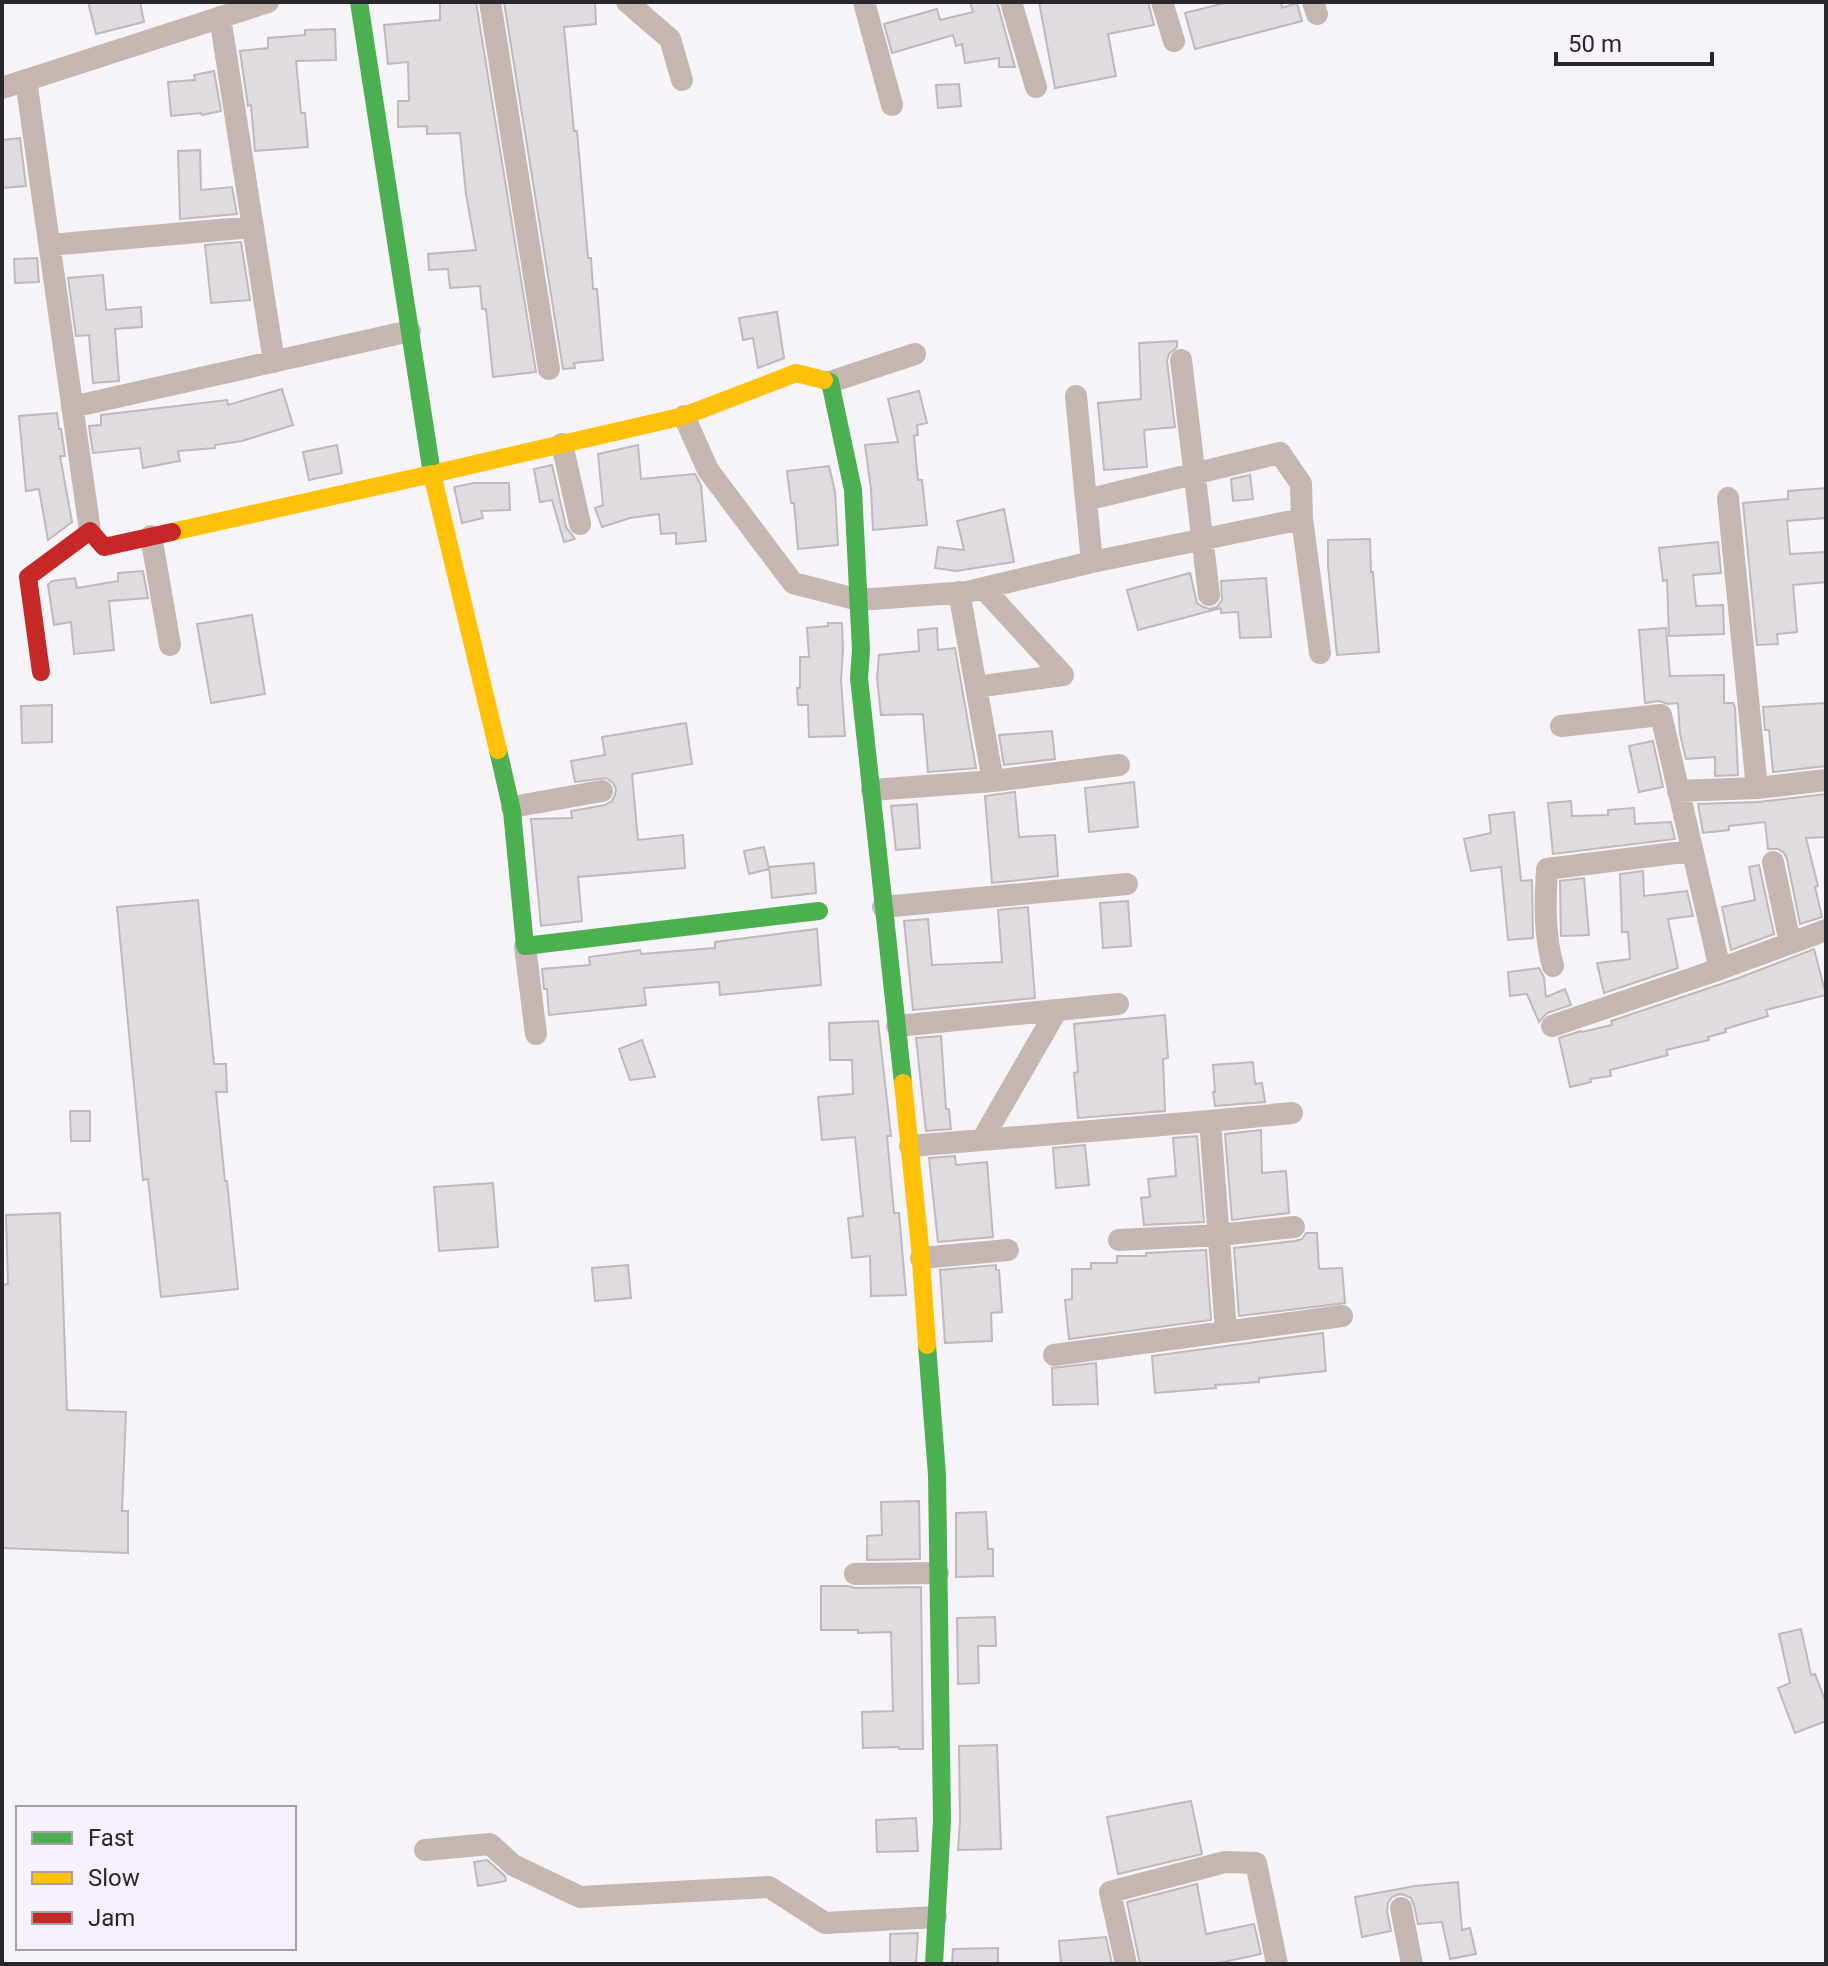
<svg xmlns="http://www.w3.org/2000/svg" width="1828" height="1966" font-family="Roboto,sans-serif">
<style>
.building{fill:#dfdbdf;stroke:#bdb9bc;stroke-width:2}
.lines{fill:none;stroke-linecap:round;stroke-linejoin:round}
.street{stroke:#c6b6b2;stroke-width:22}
.fast{stroke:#4caf50;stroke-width:18}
.slow{stroke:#ffc107;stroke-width:18}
.jam{stroke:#c62828;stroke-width:18}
</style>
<rect width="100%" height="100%" fill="#f6f3f9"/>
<!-- building -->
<path class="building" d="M88 2H140L144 22 96 34Z
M440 2H476L536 372 493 377 486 309H482L480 286 450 288 448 269 429 270 428 254 476 250 466 194 460 133 427 134V126L398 127V101H409L408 62 388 64 384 25 440 20Z
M504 2H595L596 24 564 27 574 131H577L588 258H591L593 289H597L603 360 574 363 575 368 563 369Z
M970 2H997L1015 67H999V58L965 63 962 44 956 46 953 35 892 53 884 24 937 9 940 20 973 12Z
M1039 2H1148L1154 25 1108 34 1116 76 1055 88Z
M1229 2H1281L1282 8 1297 3 1302 21 1195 49 1185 13Z
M335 29 336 60 296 61 301 113H305L308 147 255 151 251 105 248 106 240 51 268 48V38L305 35V30Z
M214 71 221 111 202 115 201 113 171 116 168 82 195 80 194 75Z
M959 84 961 106 938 108 936 85Z
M20 138 26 186 2 188V140Z
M200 150 201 190 232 187 237 214 180 219 178 151Z
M241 242 250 300 211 303 205 245Z
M37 258 39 282 15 283 14 259Z
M103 275 106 310 141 307 142 327 115 329 119 381 93 383 89 335 76 336 68 278Z
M777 312 784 358 758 368 753 338 743 340 739 318Z
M1177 341V347L1169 354 1167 361 1175 427 1144 430 1147 467 1104 470 1098 403 1141 399 1139 343Z
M282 389 293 425 242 441 215 445V448L178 451 180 461 143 468 140 448 93 453 89 426 101 425V415L227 400 228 405Z
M919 391 927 423 917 425 918 435 914 436 918 480H922L927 525 873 530 871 489 865 445 898 442 888 399Z
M57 413 59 429H61L65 456H60L72 522 48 540 39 489 26 491 19 416Z
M337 445 342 473 309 480 303 452Z
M638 445 641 479 695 474 701 485 706 541 676 544V533L661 534 659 514 630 518 602 527 595 508 603 505 598 454Z
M552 465 566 527 575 539 564 542 552 500 540 502 534 469Z
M829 466 835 492 838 545 798 549 794 503H791L787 471Z
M1250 475 1253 499 1233 501 1231 479Z
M474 483H509L510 510 481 511 483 518 462 523 454 487Z
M1826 488V518L1787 521 1790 554 1826 552V582L1793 585 1797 632 1777 634 1778 644 1757 645 1743 503 1788 499V491Z
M1004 509 1014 562 956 571 935 568 938 547 964 550 957 521Z
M1370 539 1371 572H1373L1379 652 1337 655 1328 566V540Z
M1718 542 1721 573 1693 575 1696 606 1723 605 1724 634 1669 636 1667 580 1663 581 1659 548Z
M143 571 148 598 109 601 114 650 74 654 71 622 54 625 48 585 52 581 75 578 77 588 118 581V573Z
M1190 573 1197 603 1203 607 1210 609 1217 607 1222 600 1221 581 1266 578 1271 637 1240 638 1238 612 1221 613V608L1138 630 1127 590Z
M252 615 265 694 211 703 197 624Z
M828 623H842L843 650 841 680 845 736 809 737 808 705H798L797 688H800V657H809L807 628 828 626Z
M937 628 938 650 955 648 976 768 928 772 923 714 881 715 877 678 879 655 919 651 918 630Z
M1666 628 1670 676 1724 675V703H1733L1735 708 1738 775 1715 776V757L1686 759 1680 734 1678 703 1668 704 1659 701 1645 703 1639 630Z
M1826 703V766L1773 772 1769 730H1765L1763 707Z
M52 705V742L22 743 21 706Z
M686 723 692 764 632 774 638 840 683 835 685 868 578 877 582 921 541 926 531 819 572 818 571 811 605 805 612 801 615 795 616 789 613 783 606 778 575 782 571 761 605 755 602 737Z
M1052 731 1055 759 1004 765 999 735Z
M1653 741 1663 787 1639 792 1629 746Z
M1134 782 1138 827 1089 832 1085 788Z
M1015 792 1019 837 1055 835 1058 876 992 883 985 796Z
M1826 794V837L1806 838 1818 886 1815 887 1822 917 1800 924 1787 859 1784 853 1778 849H1768L1765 822 1729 826V830L1703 833 1698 804 1758 802Z
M1571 801 1572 816 1608 815V810L1634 808 1635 824 1671 822 1675 839 1553 854 1548 803Z
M917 804 920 848 896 850 891 806Z
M1514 812 1521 881 1532 880 1533 938 1508 940 1501 867 1471 871 1464 839 1491 833 1489 815Z
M764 847 769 869 749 874 744 851Z
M814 863 816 893 772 898 769 867Z
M1759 865 1774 934 1731 950 1722 907 1755 900 1749 867Z
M1643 871 1644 896 1687 891 1693 916 1668 919 1678 968 1604 993 1597 963 1630 959 1628 932H1622L1620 874Z
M1584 878 1589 935 1561 936 1560 881Z
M198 900 214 1064H226L227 1092H216L225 1181H227L238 1289 161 1297 148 1179 143 1180 117 907Z
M1128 901 1131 946 1103 948 1100 903Z
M1028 907 1035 998 913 1010 904 921 928 919 932 965 1002 962 998 910Z
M817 929 821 985 720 995 719 982 644 988 646 1005 549 1015 547 989H544L542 969 590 965 589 957 640 950 641 954 715 948V942Z
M1814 949 1826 995 1766 1010 1768 1016 1725 1029 1726 1032 1708 1037 1709 1040 1666 1050 1668 1055 1610 1070 1611 1076 1590 1079 1591 1082 1570 1087 1559 1038 1581 1031 1582 1032 1612 1025 1611 1021 1736 979Z
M1539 968 1544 977 1546 997 1565 989 1571 1005 1547 1013 1539 1022 1527 994 1510 996 1508 972Z
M1165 1015 1168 1058 1163 1059 1165 1111 1078 1118 1074 1073 1078 1072 1074 1024Z
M878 1021 891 1136H887L894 1213H899L906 1295 871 1296 870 1256 852 1258 848 1218 863 1216 855 1137 822 1140 818 1097 853 1094 852 1060H830L829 1023Z
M941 1036 946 1109H949L951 1129 926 1131 916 1038Z
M642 1040 655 1077 630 1080 619 1049Z
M1253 1062 1255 1084 1262 1083 1265 1102 1215 1106 1213 1092H1215L1213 1065Z
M70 1111H90V1141H71Z
M1261 1130 1262 1173 1286 1171 1289 1213 1232 1220 1225 1134Z
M1197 1136 1204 1222 1144 1225 1141 1198 1150 1197 1148 1179 1176 1176 1173 1138Z
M1085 1145 1089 1185 1056 1188 1053 1148Z
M955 1156 956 1165 987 1162 993 1237 938 1242 929 1158Z
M493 1183 498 1247 439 1251 434 1187Z
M60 1213 67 1410 126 1412 122 1511H128V1553L2 1548V1285L8 1284 6 1215Z
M1306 1233H1317L1319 1269 1342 1268 1345 1303 1239 1316 1234 1248 1295 1241 1302 1239Z
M1206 1250 1211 1320 1069 1339 1065 1300 1072 1299V1269H1091V1263H1117V1256H1146V1253Z
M628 1265 631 1298 595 1301 592 1268Z
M996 1265V1270H999L1002 1312 991 1313 992 1341 945 1343 940 1270Z
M1323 1333 1326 1371 1259 1378V1382L1215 1385 1216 1388 1155 1393 1152 1356Z
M1096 1363 1098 1404 1053 1405 1052 1368Z
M919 1501 920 1559 867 1560V1536L882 1535 881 1502Z
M986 1512 988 1549H993V1576L956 1577V1513Z
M821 1586H848L855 1588 921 1587 923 1749H899V1747L863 1748 862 1712 893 1711 891 1632 858 1633V1630H821Z
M995 1617 996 1646H978L979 1683 958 1684 957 1618Z
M1801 1629 1811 1675 1815 1674 1826 1703V1721L1795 1733 1778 1688 1790 1683 1779 1634Z
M997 1745 1001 1849 958 1850 960 1820 959 1746Z
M1191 1801 1202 1854 1118 1874 1107 1817Z
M916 1818 918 1851 877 1852 876 1820Z
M487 1860 505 1876 506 1881 478 1886 474 1862Z
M1458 1882 1462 1930 1470 1928 1476 1954 1450 1959 1442 1922 1418 1924 1414 1905 1411 1898 1405 1895 1399 1894 1392 1897 1388 1903 1387 1911 1391 1931 1362 1937 1355 1897 1415 1886Z
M1197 1884 1206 1934 1254 1924 1261 1954 1214 1964H1140L1127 1902Z
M918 1933 916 1964H890V1934Z
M1106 1937 1112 1964H1061L1059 1941Z
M998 1948V1964H952L953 1949Z"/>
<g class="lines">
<!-- street -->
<path class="street" d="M490 2 549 369
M627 2 670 39 682 80
M864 2 892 105
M1011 2 1036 87
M1162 2 1174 41
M1313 2 1317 14
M220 17 274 362
M26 80 90 531
M2 88 268 2
M50 245 253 227
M1181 360 1209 595
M830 382 915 354
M1076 396 1092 562
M72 407 410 331
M684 416 708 470 793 583 859 600 967 592 1092 562 1302 519 1320 653
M562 444 580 524
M1728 498 1757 788
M1086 500 1280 453 1301 484 1302 519
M151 536 170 645
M959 592 993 781
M976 687 1063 675 983 588
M872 790 993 781 1119 765
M1678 791 1757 788 1826 780
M512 807 602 791
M1773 862 1790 943
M883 907 1127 884
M525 946 536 1034
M1553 966C1544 935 1545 902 1547 869L1691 851
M1720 969 1826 930
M897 1026 1118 1004
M1552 1026 1720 969 1661 715 1561 726
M1210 1121 1292 1113
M982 1140 1057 1010
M910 1146 1210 1121 1226 1331
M1119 1240 1219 1235 1294 1227
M921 1258 1008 1250
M1054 1355 1342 1316
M855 1574 938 1573
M425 1850 490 1844 513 1865 580 1897 769 1887 825 1923 936 1917
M1401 1908 1412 1964
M1126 1964 1110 1892 1225 1862 1256 1863 1277 1964"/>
<!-- fast -->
<path class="fast" d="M359 2 432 474 441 472
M824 380 830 382 853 490 861 650 859 678 903 1083
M498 750 512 811 525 946 819 911
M927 1345 937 1475 942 1820 934 1964"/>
<!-- slow -->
<path class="slow" d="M441 472 684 416 796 373 824 380
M172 532 432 474 498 750
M903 1083 920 1247 927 1345"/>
<!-- jam -->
<path class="jam" d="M41 672 28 577 90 531 104 547 172 532"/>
</g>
<!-- border -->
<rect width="1828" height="1966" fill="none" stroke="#2a272c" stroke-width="8"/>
<!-- legend -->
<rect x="16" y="1806" width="280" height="144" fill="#f6f0fc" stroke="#a4a0a9" stroke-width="2"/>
<rect x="32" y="1832" width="40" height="12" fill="#4caf50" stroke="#a4a0a9" stroke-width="2"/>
<text x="88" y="1846" font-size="24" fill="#2a272c">Fast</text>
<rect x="32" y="1872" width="40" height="12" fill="#ffc107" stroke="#a4a0a9" stroke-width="2"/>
<text x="88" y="1886" font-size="24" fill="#2a272c">Slow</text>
<rect x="32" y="1912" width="40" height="12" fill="#c62828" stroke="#a4a0a9" stroke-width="2"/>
<text x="88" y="1926" font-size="24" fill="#2a272c">Jam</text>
<!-- scale -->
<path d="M1556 52v12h156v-12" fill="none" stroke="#2a272c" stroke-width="4"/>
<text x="1568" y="52" font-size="24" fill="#2a272c" stroke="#f6f0fc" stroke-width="6" paint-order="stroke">50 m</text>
</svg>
